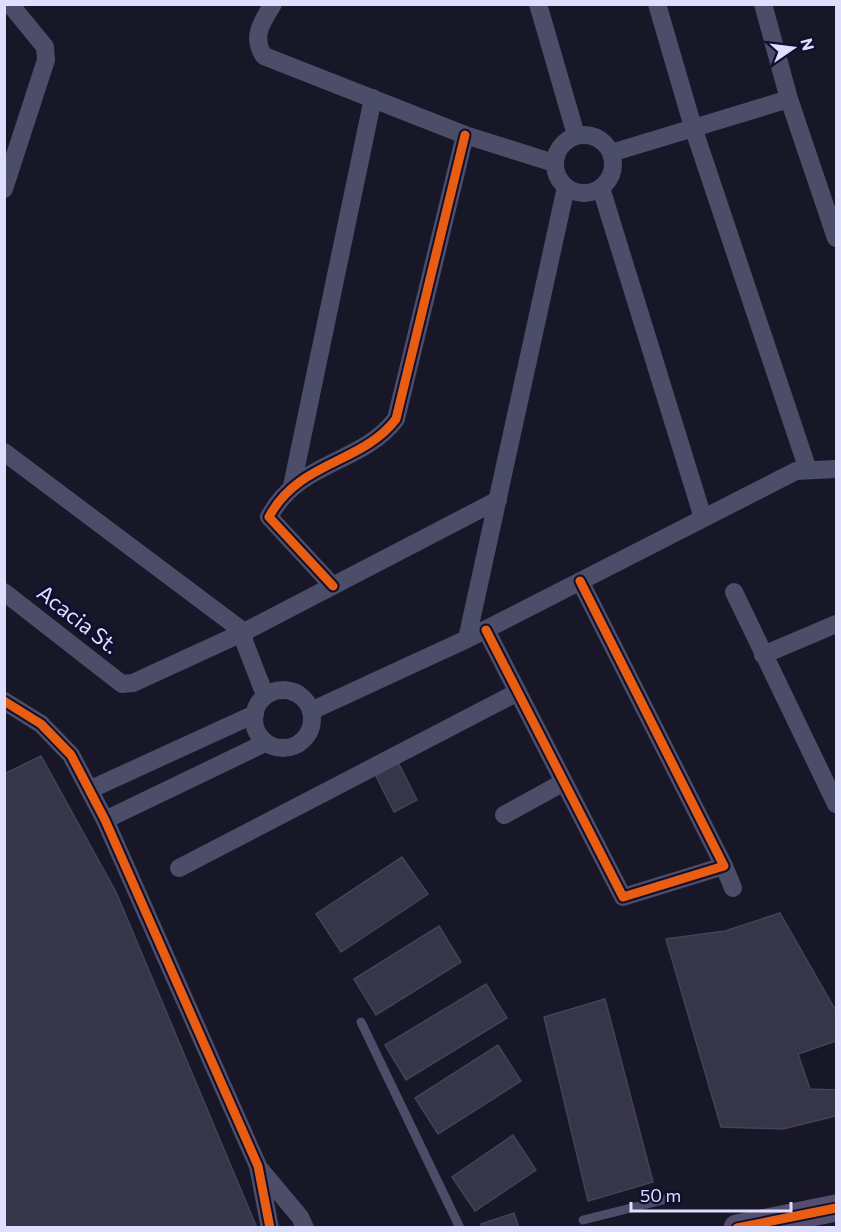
<svg xmlns="http://www.w3.org/2000/svg" width="841" height="1232" font-family="Commissioner,sans-serif">
<style>
.building{fill:#373649;stroke:#43415c;stroke-width:1.5}
.lines{fill:none;stroke-linecap:round;stroke-linejoin:round}
.lane{stroke:#4b4d69;stroke-width:9}
.street{stroke:#4b4d69;stroke-width:18}
.primary{stroke:#554e6e;stroke-width:27}
.cycleway-casing{stroke:#110f30;stroke-width:13}
.cycleway{stroke:#e95d12;stroke-width:9}
.labels{text-anchor:middle;stroke-width:6;stroke-linejoin:round;paint-order:stroke}
.street-label{font-size:22px;fill:#dedeff;stroke:#110f30}
</style>
<rect width="100%" height="100%" fill="#171728"/>
<!-- building -->
<path class="building" d="M41 756 116 892 257 1228H4V774Z
M396 758 417 800 394 812 373 770Z
M402 857 428 894 341 952 316 914Z
M780 913 836 1011V1041L798 1054 810 1089 836 1090V1116L783 1129 721 1127 666 939 725 931Z
M439 926 461 962 376 1015 354 979Z
M486 984 507 1018 406 1080 385 1045Z
M605 999 653 1182 588 1201 544 1017Z
M498 1045 521 1081 438 1134 415 1098Z
M513 1135 536 1170 475 1211 452 1177Z
M514 1213 519 1228H482L481 1224Z"/>
<g class="lines">
<!-- lane -->
<path class="lane" d="M361 1022 460 1228
M583 1220 671 1198"/>
<!-- street -->
<path class="street" d="M273 4C262 22 251 37 264 56L465 135 554 163
M538 4 576 135
M657 4 693 127 808 470
M763 4 789 99 836 238
M555 164a29 29 0 1 1 58 0a29 29 0 1 1-58 0Z
M611 153 789 99
M601 188 703 518
M4 189 46 60 45 47 10 4
M4 452 244 632V641L265 695
M292 486 373 98
M333 586 269 517C298 461 362 464 396 419L465 135
M4 592 122 684 133 683 244 632 498 500
M734 592 836 804
M486 630 623 897 724 866 580 581
M467 639 566 187
M763 655 836 624
M254 719a29 29 0 1 1 58 0a29 29 0 1 1-58 0Z
M4 701 41 724 71 755 105 820 258 1166 270 1228
M311 711 467 639 796 471 836 469
M89 790 255 714
M504 815 564 782
M105 820 265 743
M724 866 733 888
M179 868 518 692
M259 1168 300 1217 305 1228"/>
<!-- primary -->
<path class="primary" d="M737 1228 836 1208"/>
<!-- cycleway casing -->
<g class="cycleway-casing">
<path id="cycleway" d="M333 586 269 517C298 461 362 464 396 419L465 135
M486 630 623 897 724 866 580 581
M4 701 41 724 71 755 105 820 258 1166 270 1228
M737 1228 836 1208"/>
</g>
<!-- cycleway -->
<use href="#cycleway" class="cycleway"/>
</g>
<g class="labels">
<!-- street labels -->
<g class="street-label">
<text transform="translate(78 619) rotate(38)" y="8">Acacia St.</text>
</g>
</g>
<!-- border -->
<rect width="841" height="1232" fill="none" stroke="#dedeff" stroke-width="12"/>
<!-- north arrow -->
<g transform="translate(793 48) rotate(76)" stroke="#110f30" stroke-width="4.5" paint-order="stroke">
<path d="M0-4.5L10 22L0 15L-10 22Z" fill="#dedeff"/>
<text y="-9" font-size="16" font-weight="bold" text-anchor="middle" fill="#dedeff">N</text>
</g>
<!-- scale -->
<path d="M631 1202v9h160v-9" fill="none" stroke="#dedeff" stroke-width="3"/>
<text x="640" y="1202" font-size="18" fill="#dedeff" stroke="#110f30" stroke-width="4.5" paint-order="stroke">50 m</text>
</svg>
